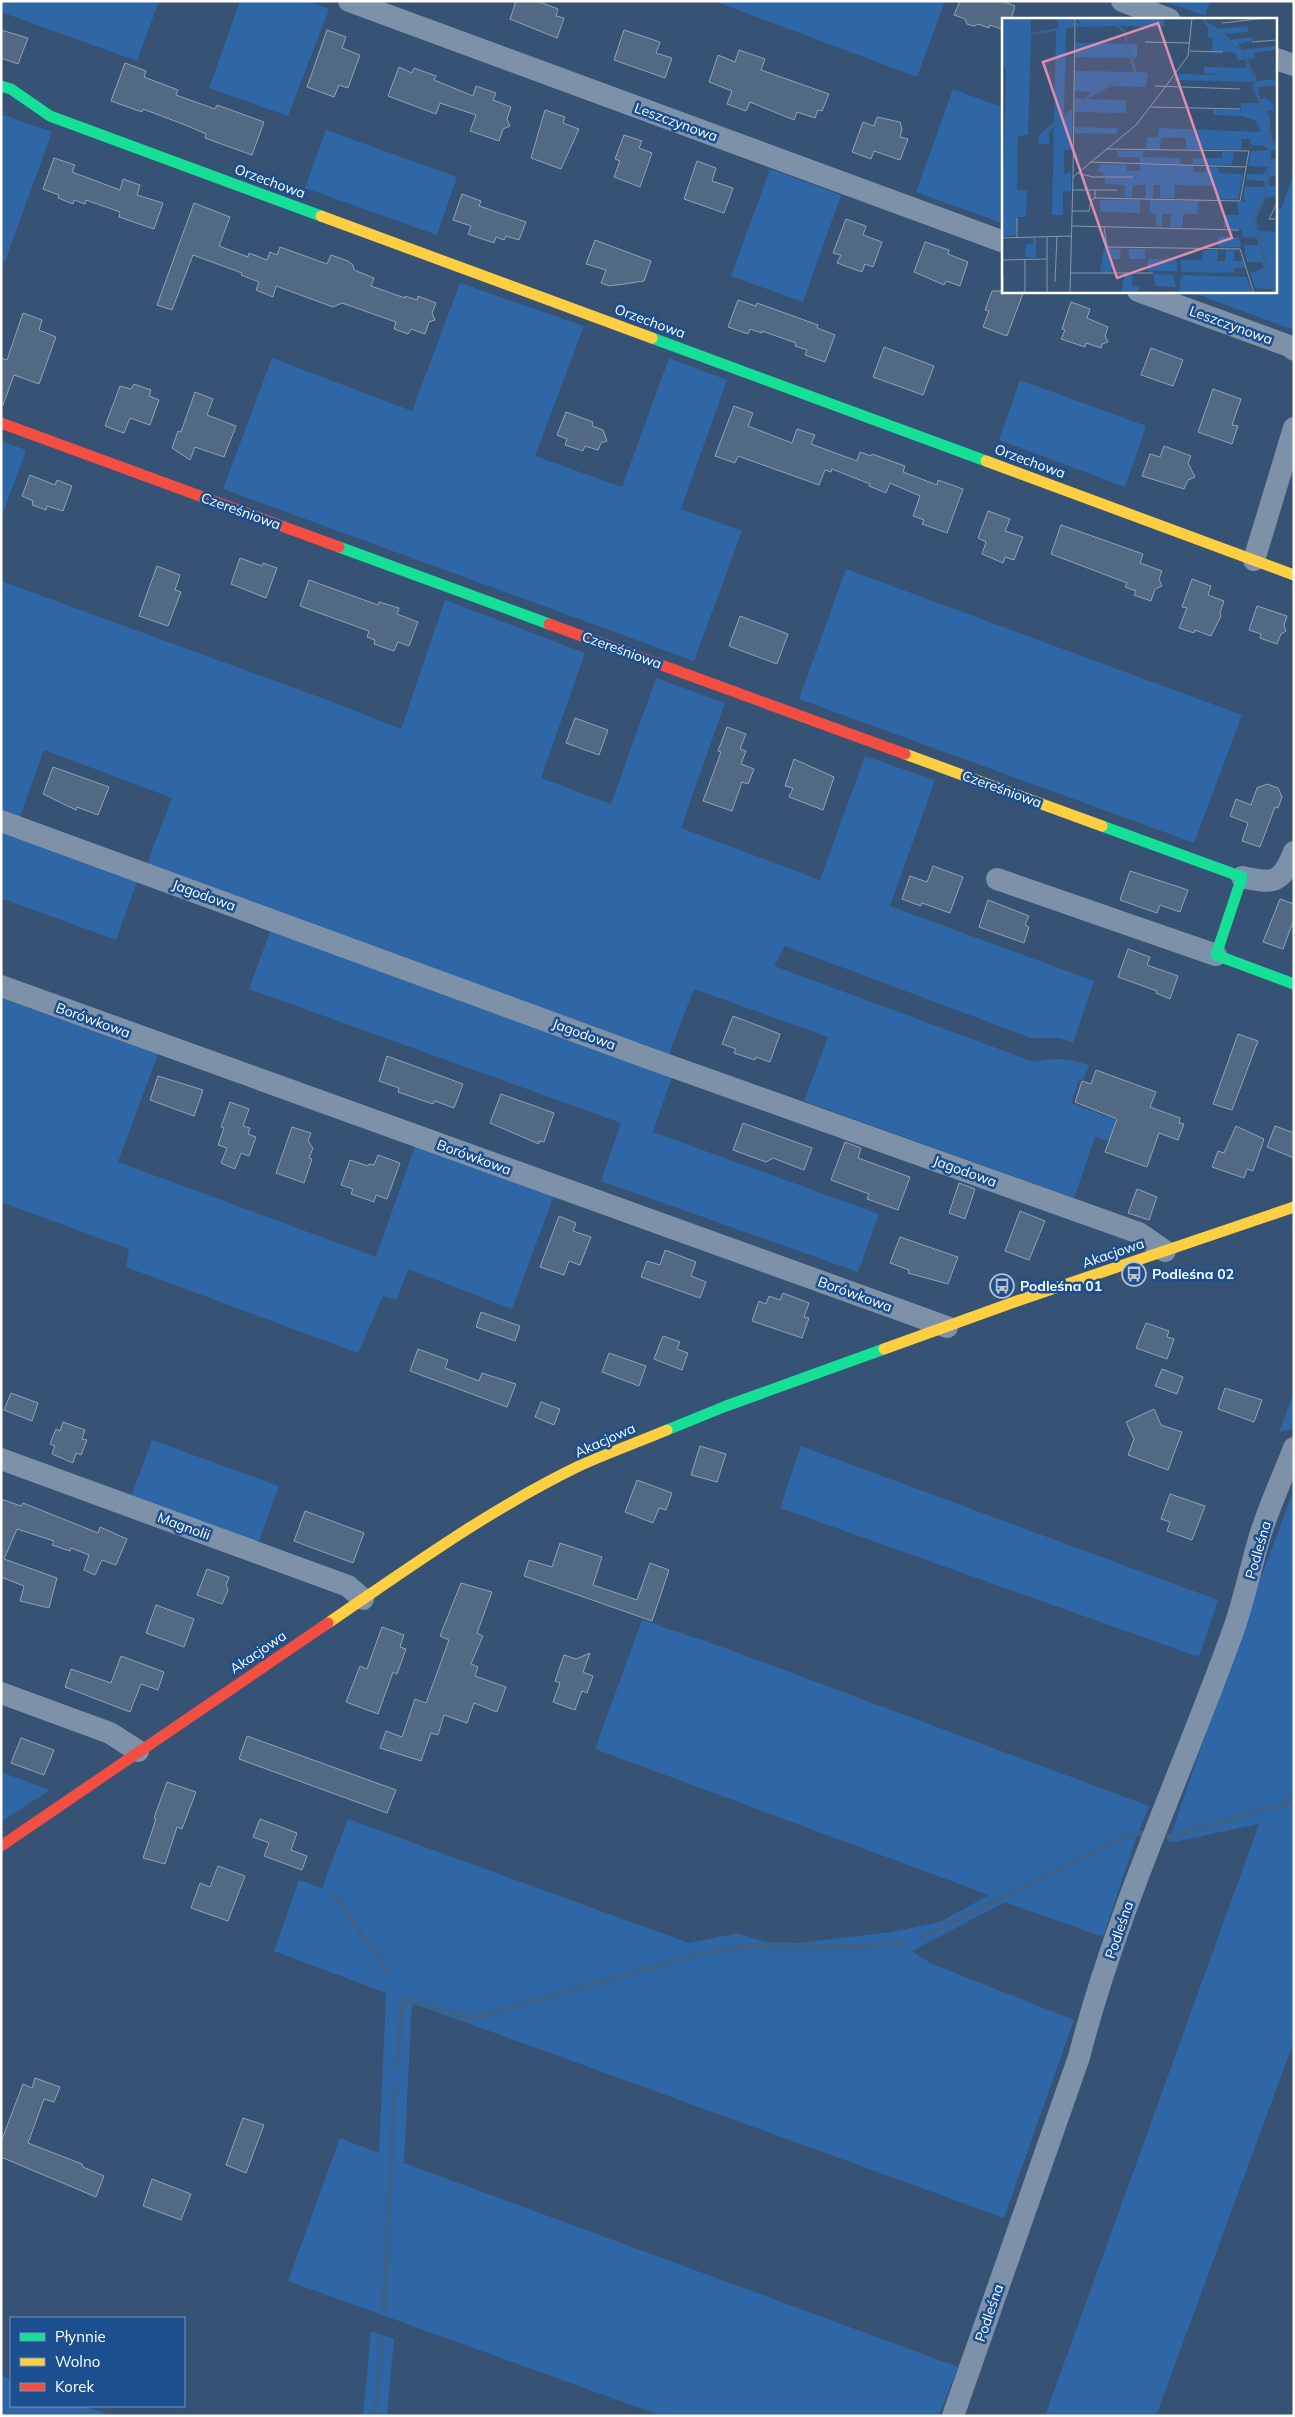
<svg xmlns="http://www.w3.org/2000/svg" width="1295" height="2417" font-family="Mulish,sans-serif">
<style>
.green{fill:#2f66a5}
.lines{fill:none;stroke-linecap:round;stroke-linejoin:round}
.stream{stroke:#3b618d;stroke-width:5.5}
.building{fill:#526984;stroke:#92a2b6}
.street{stroke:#7d92a8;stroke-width:22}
.fast{stroke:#16e098;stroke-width:11}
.slow{stroke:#ffcf43;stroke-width:11}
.jam{stroke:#f24e42;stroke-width:11}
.labels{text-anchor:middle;stroke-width:5;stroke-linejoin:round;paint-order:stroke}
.street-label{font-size:14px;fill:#fff;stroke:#1b4f8f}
.poi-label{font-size:14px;font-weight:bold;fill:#fff;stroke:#1b4f8f;text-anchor:start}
.inset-river{fill:none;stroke:#3b618d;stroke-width:2.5}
.inset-road{fill:none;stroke:#8697ac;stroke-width:1}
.view{fill:#e08cad;fill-opacity:0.15;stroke:#e08cad;stroke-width:2.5}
.inset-edge{fill:none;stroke:#fff;stroke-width:2.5}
</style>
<rect width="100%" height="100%" fill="#365274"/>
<!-- green -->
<path class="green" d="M1 1H159L137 61 1 12Z
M240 1H307L329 9 288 116 209 88Z
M714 1H945L917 77Z
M1165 1H1210L1205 16Z
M953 89 1004 108V224L916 192Z
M1 114 52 132 5 261 1 259Z
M326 130 457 177 437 235 305 188Z
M770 169 841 195 803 302 731 276Z
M1294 173V330L1188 291H1276V208L1281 209Z
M460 283 584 326 535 456 622 487 669 358 727 380 681 509 742 531 694 661 223 489 272 358 412 411Z
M1020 380 1146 426 1125 487 999 440Z
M1 441 26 450 1 519Z
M846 569 1242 715 1194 843 799 699Z
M1 581 330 701 401 729 445 600 585 653 541 778 611 804 656 678 725 703 681 828 820 880 865 756 935 780 890 906 1094 981 1073 1043 1059 1038H1031L785 946 774 966 1034 1062C1057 1057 1067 1058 1089 1065L1083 1080 1079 1079 1071 1103 1118 1121 1110 1142 1095 1137 1074 1198 804 1101 828 1037 694 989 669 1054 147 869 150 855 172 798 44 750 19 819 1 813Z
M1 829 138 879 116 940 1 898Z
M272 926 673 1074 653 1132 879 1214 858 1272 601 1181 621 1123 249 989Z
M1 998 158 1054 118 1162 376 1257 415 1146 554 1195 512 1309 408 1269 397 1300 383 1296 358 1353 126 1267 129 1249 1 1202Z
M1294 1392V1426L1291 1429 1279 1432Z
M152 1440 279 1486 257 1546 130 1499Z
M801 1446 1218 1600 1199 1657 780 1508Z
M1294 1489V2041L1156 2416H1045L1259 1824 1168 1843 1244 1623Z
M642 1620 717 1645 1149 1806 1134 1844 1103 1937 1005 1902 912 1951 930 1963 1074 2020 1004 2218 412 2003 404 2163 958 2367 939 2416H662L288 2281 340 2138 379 2153 386 1993 274 1951 299 1880 322 1888 348 1819 689 1943 738 1933 764 1942 798 1943 891 1932 940 1922 989 1895 595 1749Z
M1 1772 50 1790 1 1822Z
M371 2331 394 2339 387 2416H363Z
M1 2376 11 2379V2406H84L111 2416H1Z"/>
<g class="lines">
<!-- stream -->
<path class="stream" d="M1169 1837 1294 1801
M333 1894 388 1971
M923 1937 1121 1838 1141 1833
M397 2065 403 1999 473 2018 699 1954 742 1946 860 1947 903 1943
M384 2309 395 2085
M376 2416 381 2339"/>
</g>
<!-- building -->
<path class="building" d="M516 1H537L558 9 556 16 564 18 557 38 510 19Z
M960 1H1002L1015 6 1011 19H1004V30L990 25 989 28 978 24 974 26 967 24 965 19 954 15Z
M1 30 28 38 18 64 1 58Z
M327 30 346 37 342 48 360 55 348 88 339 85 334 97 307 87Z
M624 30 660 42 656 53 672 58 665 78 614 60Z
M739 50 765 59 761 70 829 94 822 111 818 110 815 118 797 112 794 120 750 102 746 111 727 104 732 91 709 82 718 55 735 62Z
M125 63 146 71 144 77 178 90 176 95 215 109 217 105 264 122 252 155 205 138 206 134 188 126 143 109 142 112 111 101Z
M399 67 412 73 414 68 436 76 434 80 473 96 476 86 496 93 493 100 511 107 507 119 510 126 503 129 499 141 470 131 476 115 440 103 436 114 388 96Z
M545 110 565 117 563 123 579 129 561 169 531 158Z
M877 117 900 122 902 129 900 137 908 139 900 160 874 151 871 159 852 152 863 122 874 126Z
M624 135 642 141 639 148 652 153 640 187 614 177 620 161 615 159Z
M54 158 75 165 72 172 120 190 123 179 140 185 137 195 163 203 154 229 119 217 120 212 86 200 85 204 74 200 73 204 58 198 59 195 43 189Z
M697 161 716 168 712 181 733 188 724 213 684 199Z
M462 194 481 201 479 206 526 222 519 240 506 236 504 240 496 237 494 243 468 234 471 226 453 220Z
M194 203 230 217 219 246 248 257 249 253 267 260 270 252 277 255 280 247 327 264 331 255 348 261 353 265 354 270 374 278 371 286 405 298V296L417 300 418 296 436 303 432 313 435 320 429 322 425 334 411 329 408 334 394 329 396 322 342 303 333 307 276 286 273 297 256 290 259 282 241 275 242 273 193 255 172 310 157 305Z
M846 219 866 226 863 235 882 242 873 267 865 264 862 272 837 263 841 255 833 253Z
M595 240 651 261 644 281 610 286 601 283 606 270 586 264Z
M925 242 949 250 948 254 968 262 960 286 946 281 944 285 914 272Z
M992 291H1024L1007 336 983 327 989 311 985 310Z
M738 300 756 306 757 303 818 325 817 328 835 335 825 362 805 355 807 350 795 346 796 343 762 331V333L750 329 748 334 728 327Z
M1071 302 1090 309 1087 318 1108 327 1105 336 1108 342 1102 344 1101 348 1086 343 1085 347 1061 339 1065 330 1062 329Z
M23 313 42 320 39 330 56 337 39 384 14 375 3 405H1V358L7 360Z
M884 347 934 366 923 395 873 377Z
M1151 348 1183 360 1173 386 1141 375Z
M134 384 151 390 149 396 159 400 150 425 130 418 124 433 105 426 120 386 131 389Z
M1213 389 1241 399 1232 425 1238 426 1232 444 1198 432Z
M195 392 213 399 207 415 236 426 224 457 195 447 190 460 172 448 178 431 181 432Z
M734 406 753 413 748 426 792 443 797 429 815 435 811 444 857 461 860 452 871 456 872 454 905 466 903 472 937 485 938 480 963 489 947 533 922 524 924 520 913 516 920 496 890 483 886 493 869 486 870 484 832 469 831 472 825 470 819 485 738 456 735 463 715 456Z
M566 412 593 422 592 426 603 430 607 441 601 443 598 450 585 446 583 451 565 445 567 439 557 435Z
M1164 446 1191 456 1188 463 1195 477 1188 480 1184 489 1142 476 1150 454 1160 457Z
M30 475 55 485 57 480 72 486 63 511 47 506 46 510 32 505 33 501 22 496Z
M988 511 1010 519 1005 531 1023 537 1014 560 1005 557 1003 563 982 554 986 542 978 538Z
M1061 525 1143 554 1140 563 1162 571 1159 579 1162 586 1155 589 1151 601 1134 595 1136 591 1125 587 1127 583 1051 554Z
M240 558 262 566 263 563 277 568 266 598 231 584Z
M157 566 180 575 175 590 181 592 168 626 139 616Z
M1192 579 1211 586 1208 595 1224 601 1220 613 1221 616 1211 636 1195 630 1194 633 1179 628 1187 608 1182 607Z
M309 580 378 605 379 602 399 608 397 614 418 622 409 646 398 642 394 651 374 644 375 640 367 637 369 631 300 606Z
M1257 606 1287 616 1284 625 1286 631 1281 634 1277 644 1260 638 1261 634 1249 630Z
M740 616 788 634 777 664 729 646Z
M575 718 608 730 599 755 566 743Z
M727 727 746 734 740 749 746 751 741 764 754 769 748 784 742 782 732 811 703 801 721 752 718 751Z
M794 759 834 777 823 810 789 797 793 788 785 786Z
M53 767 109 787 98 815 77 807 76 810 43 794Z
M1267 784 1278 788 1282 797 1278 808 1275 807 1260 847 1242 841 1248 823 1230 816 1236 799 1251 805 1257 788Z
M933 866 963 877 950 913 922 903 921 906 902 899 910 876 927 882Z
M1130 871 1188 890 1180 912 1160 905 1157 913 1120 900Z
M1280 899 1294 904V919L1283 949 1263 942Z
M988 900 1029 916 1025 925 1029 927 1024 943 979 927Z
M1128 949 1150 957 1147 965 1178 976 1170 999 1156 993 1157 991 1118 977Z
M733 1016 780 1034 770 1062 756 1057 755 1060 734 1053 736 1049 722 1044Z
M1238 1034 1258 1041 1232 1110 1213 1104Z
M387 1056 463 1084 454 1108 435 1101 433 1104 398 1092 399 1088 379 1081Z
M1096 1070 1156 1092 1150 1107 1180 1118 1179 1123 1184 1124 1178 1140 1159 1133 1147 1167 1105 1152 1117 1119 1075 1102 1082 1081 1091 1084Z
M158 1076 203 1090 194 1116 150 1100Z
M501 1094 554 1113 544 1142 539 1141V1144L490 1123Z
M230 1102 249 1109 243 1126 250 1128 248 1134 256 1137 249 1156 241 1153 235 1169 221 1163 227 1148 218 1145 224 1128 221 1127Z
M743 1123 812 1148 804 1170 773 1158 766 1162 733 1150Z
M1236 1126 1264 1139 1253 1171 1247 1169 1244 1178 1212 1167 1218 1151 1224 1153Z
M1275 1126 1294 1133V1158L1267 1147Z
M292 1127 311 1133 308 1141 313 1148 309 1158 312 1159 304 1183 276 1173Z
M845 1142 861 1148 858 1158 910 1177 898 1210 867 1199 869 1194 831 1180Z
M378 1155 400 1163 387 1199 376 1195 374 1202 351 1194 353 1189 341 1185 350 1160 368 1166 369 1164 374 1165Z
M959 1183 975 1189 965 1219 949 1213Z
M1137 1189 1157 1197 1149 1220 1128 1213Z
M1020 1211 1045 1221 1029 1260 1005 1251Z
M559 1216 576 1223 573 1231 591 1237 580 1265 569 1261 564 1275 540 1267Z
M900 1237 958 1257 948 1284 908 1273 909 1270 890 1263Z
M665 1250 696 1262 691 1276 706 1282 700 1298 641 1277 647 1261 660 1265Z
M783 1293 809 1303 804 1317 809 1318 802 1338 752 1321 759 1301 766 1304 769 1296 780 1300Z
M481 1312 520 1326 515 1341 476 1327Z
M1146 1323 1169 1331 1167 1337 1174 1339 1167 1359 1136 1348Z
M663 1336 680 1342 677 1349 688 1353 682 1370 654 1359Z
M418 1349 448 1360 445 1368 479 1381 482 1373 516 1384 507 1407 410 1371Z
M609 1353 646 1366 639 1386 602 1372Z
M1162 1369 1183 1377 1177 1394 1155 1386Z
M1225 1388 1262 1400 1254 1422 1218 1409Z
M11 1393 38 1403 32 1421 4 1410Z
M541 1402 560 1409 554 1425 535 1417Z
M1154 1409 1161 1425 1182 1432 1168 1470 1128 1455 1134 1439 1126 1422Z
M63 1422 85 1430 82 1439 87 1440 81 1455 76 1453 73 1463 52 1454 55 1446 50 1444 56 1429 60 1431Z
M700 1446 726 1454 717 1482 691 1475Z
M637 1480 672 1493 666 1510 659 1508 653 1523 625 1512Z
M1170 1494 1205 1506 1192 1540 1167 1531 1170 1522 1161 1519Z
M1 1499 21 1506 23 1503 98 1533 100 1527 127 1539 116 1565 102 1560 95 1575 84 1570 89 1555 71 1548 70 1551 52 1545 54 1541 17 1529 4 1559 57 1578 49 1608 20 1601 24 1586 1 1577Z
M305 1511 364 1533 353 1563 294 1541Z
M560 1543 602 1557 593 1585 637 1600 650 1563 669 1570 652 1621 524 1576 529 1560 552 1567Z
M207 1569 229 1577 226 1585 228 1590 222 1604 197 1595Z
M461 1583 492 1592 477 1633 483 1636 471 1664 478 1667 475 1676 506 1687 497 1712 474 1703 467 1723 444 1715 438 1735 431 1733 421 1761 380 1748 386 1731 402 1737 415 1699 426 1703 449 1640 440 1636Z
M156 1605 194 1619 184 1647 146 1633Z
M382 1627 404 1635 400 1647 406 1649 397 1674 393 1672 378 1714 346 1702 360 1666 367 1669Z
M590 1653 583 1672 593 1676 587 1693 582 1691 575 1710 553 1702 560 1683 555 1681 564 1655 576 1659Z
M121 1656 164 1672 158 1690 141 1684 130 1712 65 1687 71 1669 111 1683Z
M247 1736 396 1790 387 1813 239 1759Z
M21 1738 54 1750 44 1775 11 1763Z
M167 1782 196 1792 182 1829 177 1827 165 1864 143 1858 156 1819 154 1818Z
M260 1819 297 1833 291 1850 307 1856 302 1870 264 1856 269 1843 253 1837Z
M218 1866 245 1876 228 1921 191 1908 200 1883 210 1887Z
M35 2078 60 2087 54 2102 44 2099 28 2143 82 2164 83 2167 104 2176 96 2197 1 2157V2142L23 2084 32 2088Z
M243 2118 264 2125 246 2173 226 2165Z
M152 2179 191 2194 181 2220 143 2206Z"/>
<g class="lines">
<!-- street -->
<path class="street" d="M349 1 1004 242
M1122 1 1169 19
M1276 59 1294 65
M1138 291 1289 346 1294 350
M1254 560 1294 428
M1 821 648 1058 1139 1233 1165 1251
M1242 877C1274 884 1281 884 1294 852
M997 879 1216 955
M1 986 947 1327
M1 1459 348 1586 363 1599
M1 1693 110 1733 138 1751
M953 2416 1079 2057C1116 1912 1181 1775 1232 1634 1244 1602 1250 1569 1260 1536 1269 1506 1283 1477 1294 1448"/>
<!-- fast -->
<path class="fast" d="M1 86 11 89 50 116 321 216
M652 338 986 461
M339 547 549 624
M1102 826 1242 877 1216 955 1294 984
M667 1430 726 1406 884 1349"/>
<!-- slow -->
<path class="slow" d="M321 216 652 338
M986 461 1294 575
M905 754 1102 826
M884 1349 1017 1301 1294 1207
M328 1623C409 1568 490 1509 579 1466 608 1453 638 1442 667 1430"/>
<!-- jam -->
<path class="jam" d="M1 423 339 547
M549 624 905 754
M1 1846 328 1623"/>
</g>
<!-- icons -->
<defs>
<g id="bus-ring" transform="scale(1.25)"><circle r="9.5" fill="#1b4f8f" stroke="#b9c2ce" stroke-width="1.5"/><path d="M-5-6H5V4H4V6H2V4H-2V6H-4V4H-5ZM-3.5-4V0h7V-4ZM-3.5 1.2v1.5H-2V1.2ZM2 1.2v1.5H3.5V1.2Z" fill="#b9c2ce"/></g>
</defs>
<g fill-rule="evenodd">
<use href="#bus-ring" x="1134" y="1274"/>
<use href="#bus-ring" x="1002" y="1286"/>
</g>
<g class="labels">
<!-- street labels -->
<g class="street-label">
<text transform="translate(676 122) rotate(20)" y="5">Leszczynowa</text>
<text transform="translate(270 181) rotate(20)" y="5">Orzechowa</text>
<text transform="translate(650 321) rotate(20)" y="5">Orzechowa</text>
<text transform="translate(1231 325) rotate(20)" y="5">Leszczynowa</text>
<text transform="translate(1030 461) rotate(20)" y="5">Orzechowa</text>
<text transform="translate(241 511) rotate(20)" y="5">Czereśniowa</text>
<text transform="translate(622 650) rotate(20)" y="5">Czereśniowa</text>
<text transform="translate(1002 789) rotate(20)" y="5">Czereśniowa</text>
<text transform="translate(204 895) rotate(20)" y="5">Jagodowa</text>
<text transform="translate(93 1020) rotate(20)" y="5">Borówkowa</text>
<text transform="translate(584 1034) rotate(20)" y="5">Jagodowa</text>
<text transform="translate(474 1157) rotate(20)" y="5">Borówkowa</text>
<text transform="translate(965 1171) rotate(20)" y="5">Jagodowa</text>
<text transform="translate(1113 1253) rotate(-19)" y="5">Akacjowa</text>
<text transform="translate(855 1294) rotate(20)" y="5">Borówkowa</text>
<text transform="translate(605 1440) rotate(-24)" y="5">Akacjowa</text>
<text transform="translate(184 1526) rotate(20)" y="5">Magnolii</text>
<text transform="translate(1258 1550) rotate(-74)" y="5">Podleśna</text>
<text transform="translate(258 1652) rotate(-34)" y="5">Akacjowa</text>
<text transform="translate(1119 1930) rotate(-71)" y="5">Podleśna</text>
<text transform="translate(989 2313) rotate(-71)" y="5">Podleśna</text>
</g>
<!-- poi labels -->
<g class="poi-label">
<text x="1152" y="1279">Podleśna 02</text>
<text x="1020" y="1291">Podleśna 01</text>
</g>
</g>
<!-- overview -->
<g transform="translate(1002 18)">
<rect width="275" height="275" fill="#365274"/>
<path d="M0 0H29V15L57 10 54 0H72V9L64 11 62 96 70 92V114L69 132H62V156L69 153V174L61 173V197H50L52 109 47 114V126H36L37 117 52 104 54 13 29 17 26 117 16 118 15 172H25L24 199H15L14 217 0 219 4 50 0 49ZM74 0H162V9L118 8 123 13 124 24 121 13 113 8 74 9V5L79 6ZM203 0V3L217 11 246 8V14L223 16 228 22 250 19V23L236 26 240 32 274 28V32L251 35 254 40 240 42H235L234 35 210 33 211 20 206 19V8L201 4ZM73 25 135 26V40H131L135 54 146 55 144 69 109 68 85 81 124 82V95L73 94V81H83L89 74 73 73V53L132 54 128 40 73 39ZM244 46 254 57V63L275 61V67L256 69 258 81 264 80 271 86V92L265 93 271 123H275V132L268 133 269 141 275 140V158L267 159V168H275V178L263 180 254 201 257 213 275 214V275L269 271 253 270 248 255 262 250 260 244H245L242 227H256L255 220 241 219 240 212 222 210V197H237L235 184H244L241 181 243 169H263L262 163 244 162 245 156H261L267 149 246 148 249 133 267 132 261 127H249V121H240L239 132 184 131V120H159L158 131H144L145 119H155L157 110 259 114 254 103 240 98 211 97V91L239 92V85H258L251 64 171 62 177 56 221 57 202 55V49L245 50ZM73 109 115 110V116L73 115ZM115 133H141V139L178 140V146L138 145 137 139H115ZM220 134H232L230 147 191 146V140H220ZM98 146 125 147V153H138V146L191 147V154L203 155 204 148H216L217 155 241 156 236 181H214V168L173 167 172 180H158V167H152L151 180H144V167H131L130 179H123V167L103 166V160L132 158 101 159V155L96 154ZM98 182H138V195L98 194ZM148 182 196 183 195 196H181V209H168L169 196H160V209L154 208V196L148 195ZM216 219H237L239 229H216ZM31 220H34V240L23 239 24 226H31ZM102 230 119 231 118 241H110L109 255 98 254ZM127 231H143V241H127ZM201 232H216L215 243H223L224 232 232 233V243H241L243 250H232V255L179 254 178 242H200ZM146 241 175 242V253H146ZM123 255 131 256 130 268H137L136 275H119ZM152 256 171 257 174 269 153 268ZM179 257 244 259 251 275H177Z" fill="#2f66a5"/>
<path class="inset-river" d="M202 0 205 7 240 34 252 58V72L267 100 268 147 264 173 252 203 272 275M115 8 122 13 125 23M30 16 48 13M125 26 131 46M90 75 133 54 132 48M73 91 89 76M47 112 70 92"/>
<path class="inset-road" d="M220 5 264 0M143 24 188 25M250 24 275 22M188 33 221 34M153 68 238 71M149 89 238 91M88 144 244 149M75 155 91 159H131M71 159 73 0M70 172H93V180L238 183 247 133 105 131M93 172H115M70 193H87L89 182 93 180M273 201H267L275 185M70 208 237 212M102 209 105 229 238 231 252 275M15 219V200M0 220 69 218M1 242 45 241M68 255H151M53 264 55 218M1 275V258M23 275V241M45 275V219M68 275 71 159 134 107 158 76 186 38 190 0"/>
<path class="view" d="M156 5 230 220 115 260 41 44Z"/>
<rect width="275" height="275" class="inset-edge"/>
</g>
<!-- border -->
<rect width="1295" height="2417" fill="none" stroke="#ffffff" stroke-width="5"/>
<!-- legend -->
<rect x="10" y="2317" width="175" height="90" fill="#1b4f8f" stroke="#7695bc"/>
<rect x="20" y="2333" width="25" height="8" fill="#16e098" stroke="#7695bc"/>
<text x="55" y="2342" font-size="15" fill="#ffffff">Płynnie</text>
<rect x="20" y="2358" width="25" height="8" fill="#ffcf43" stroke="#7695bc"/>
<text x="55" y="2367" font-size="15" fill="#ffffff">Wolno</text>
<rect x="20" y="2383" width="25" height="8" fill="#f24e42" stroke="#7695bc"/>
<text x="55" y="2392" font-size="15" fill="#ffffff">Korek</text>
</svg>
